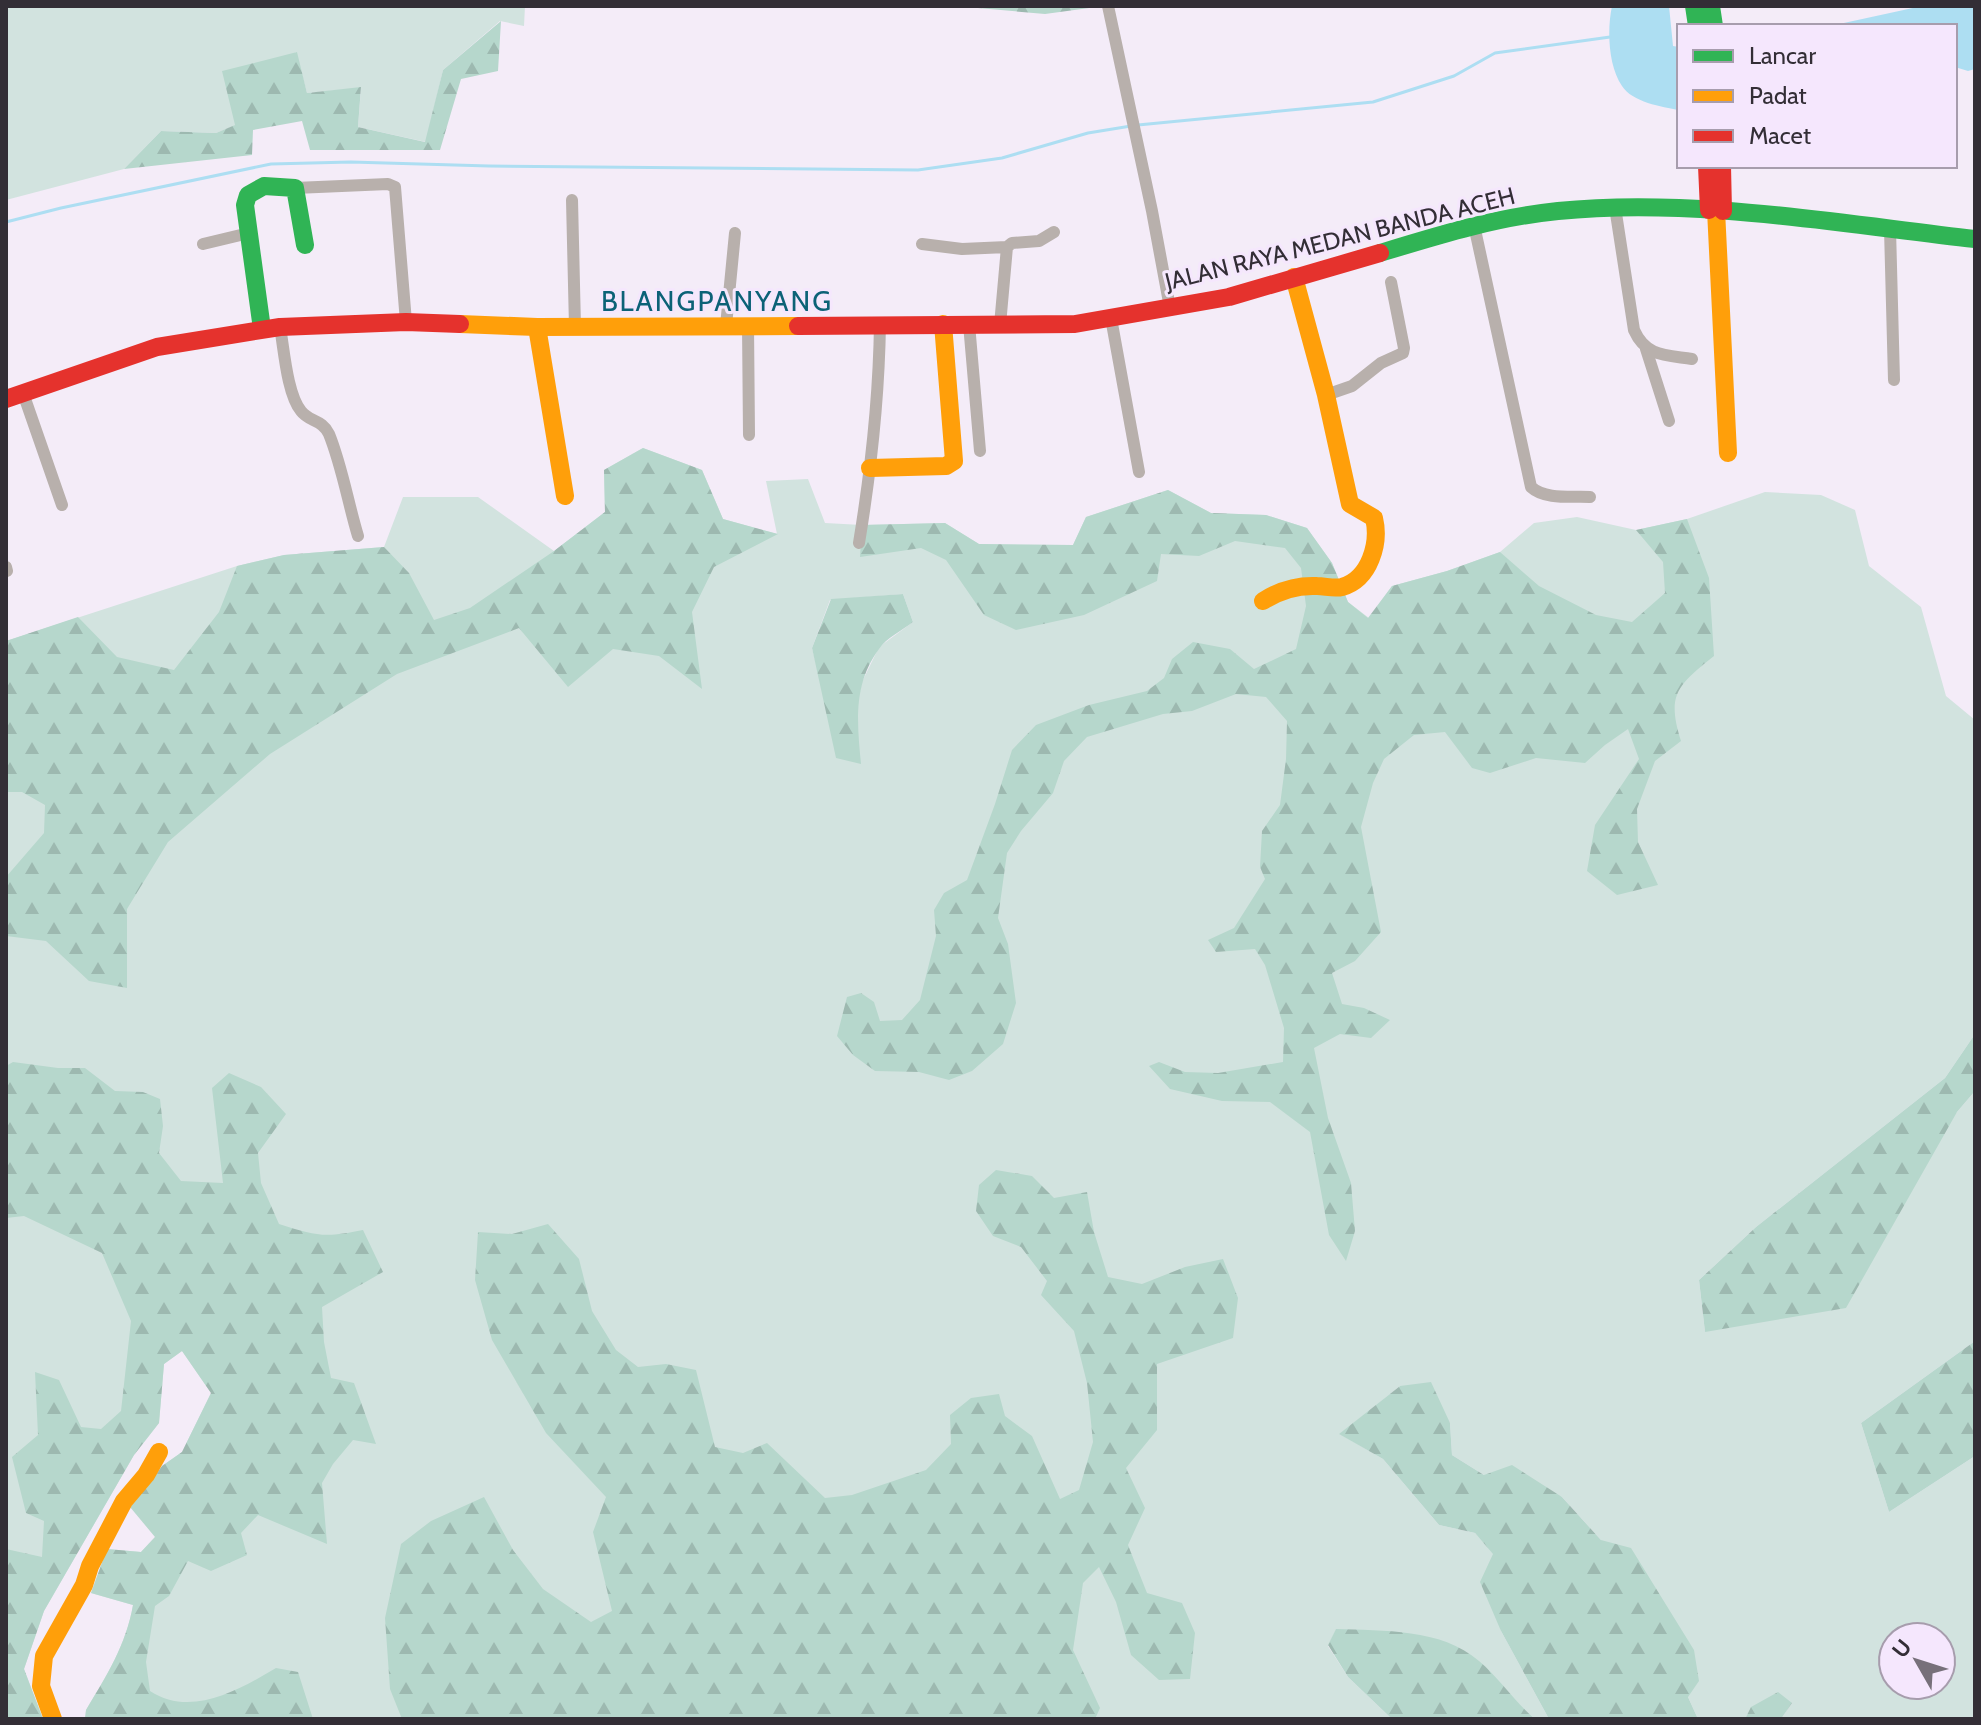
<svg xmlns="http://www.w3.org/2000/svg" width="1981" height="1725" font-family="Cabin,sans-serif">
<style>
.grass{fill:#d2e3df;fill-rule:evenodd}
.forest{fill:url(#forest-firs)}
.water{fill:#addef2}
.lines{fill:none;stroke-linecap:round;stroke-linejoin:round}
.stream{stroke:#addef2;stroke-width:3}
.street{stroke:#b8b0ac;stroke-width:12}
.fast{stroke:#30b455;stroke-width:18}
.slow{stroke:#ff9f0a;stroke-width:18}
.jam{stroke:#e5322d;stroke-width:18}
.labels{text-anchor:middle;stroke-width:6;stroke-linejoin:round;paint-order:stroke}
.street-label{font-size:24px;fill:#332e36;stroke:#f5e7fd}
.quarter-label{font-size:28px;letter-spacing:2px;fill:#0c6277;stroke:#f5e7fd}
</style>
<defs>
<pattern id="forest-firs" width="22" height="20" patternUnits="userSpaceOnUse" patternTransform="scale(2)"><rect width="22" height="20" fill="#b6d7cc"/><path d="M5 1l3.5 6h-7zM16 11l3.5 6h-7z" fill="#9db9b0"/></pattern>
</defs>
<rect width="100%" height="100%" fill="#f4ecf8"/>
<!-- grass -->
<path class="grass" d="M6 6H525L524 26 500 21 443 70 426 142 358 127 361 88 307 93 296 52 236 125 216 133 161 131 124 169 6 200Z
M643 448 702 470 723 519 777 534 766 481 808 479 825 523 862 525 945 523 979 544 1073 545 1086 517 1168 490 1211 513 1266 515 1307 528 1332 563 1348 602 1369 618 1392 586 1447 571 1500 552 1534 523 1577 517 1636 530 1687 519 1765 492 1821 495 1855 510 1869 566 1921 607 1946 696 1975 720V1034L1945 1078 1756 1227 1699 1280 1705 1332 1957 1112 1975 1091V1341L1861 1423 1889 1512 1975 1456V1719H1781L1792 1703 1752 1707 1745 1719H1698L1688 1697 1601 1540 1562 1497 1484 1475 1452 1455 1450 1423 1400 1386 1340 1434 1383 1459 1439 1525 1475 1533 1494 1554 1501 1631 1549 1719H1535L1513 1700 1390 1632 1336 1630 1328 1646 1348 1677 1392 1719H85L86 1710C107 1675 126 1645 133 1605L91 1593 107 1549 141 1552 155 1537 162 1466 182 1452 211 1393 182 1351 164 1364 159 1423 134 1455 44 1611 24 1669 43 1719H6V641L237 566 284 555 384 547 403 497H478L554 551 605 512 604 470ZM903 594 913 622 879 647 862 682 856 710 826 702 812 648 830 600ZM1893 1637H1941V1685H1893Z"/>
<!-- forest -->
<path class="forest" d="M955 6H1104L1045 14Z
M501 21 498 71 461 79 440 150H310L302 121 253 130 252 155 124 169 161 131 216 133 235 125 222 71 297 52 307 93 361 87 358 127 425 142 443 70Z
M643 448 702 470 723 519 778 534 714 567 692 612 702 689 659 656 613 649 568 687 519 628 397 674 270 754 168 842 127 909V988L89 981 46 941 6 936V877L44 833 45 805 22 792H6V641L78 617 117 657 174 670 219 612 237 566 284 555 384 547 409 573 434 620 470 608 554 551 605 512 604 470Z
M1168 490 1211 513 1266 515 1307 528 1332 563 1348 602 1368 618 1392 586 1447 571 1500 552 1539 586 1596 615 1632 622 1665 593 1663 562 1636 530 1687 519 1709 578 1714 656C1678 685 1666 694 1681 741L1655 761 1637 809 1638 842 1658 885 1617 895 1587 871 1595 825 1639 759 1628 729 1605 745 1585 763 1536 758 1490 773 1472 768 1445 732 1414 735 1384 759 1373 783 1361 827 1381 932 1355 961 1332 973 1342 1004 1364 1008 1390 1020 1371 1038 1340 1034 1314 1048 1328 1118 1351 1183 1355 1231 1346 1261 1329 1235 1310 1132 1270 1102 1222 1101 1170 1089 1149 1066 1159 1062 1185 1072 1218 1073 1283 1062 1284 1028 1265 965 1255 949 1216 952 1208 940 1234 928 1265 879 1260 867 1262 831 1280 805 1286 759 1287 721 1266 697 1236 694 1192 711 1163 714 1087 737 1064 761 1053 793 1021 831 1007 853 998 918 1008 944 1016 1003 1003 1044 972 1071 949 1080 919 1072 875 1071 853 1055 837 1036 847 997 861 993 874 1002 880 1021 902 1020 920 1000 936 936 934 910 944 893 967 880 995 804 1012 750 1036 725 1089 705 1147 691 1164 678 1172 659 1193 642 1230 649 1254 669 1296 649 1306 606 1301 568 1285 548 1235 541 1199 556 1161 554 1157 581 1084 615 1016 630 984 615 946 560 921 548 860 557 862 525 945 523 979 544 1073 545 1086 517Z
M903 594 913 622C903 630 886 638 879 649 853 684 857 723 861 764L836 758 812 648 831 599Z
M1975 1034V1091L1957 1112 1846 1308 1705 1332 1699 1280 1756 1227 1945 1078Z
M13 1062 58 1068H85L115 1091 143 1092 160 1099 163 1126 159 1153 181 1181 223 1183 212 1088 229 1073 261 1087 286 1114 258 1153 261 1183 279 1224C316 1236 325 1238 363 1230L383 1272 322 1307 324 1342 331 1378 354 1383 376 1444 353 1440 333 1464 322 1483 327 1544 258 1515 241 1533 247 1555 211 1571 188 1561 169 1596 155 1606 146 1662 150 1691C191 1718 239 1690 276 1668L298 1672 313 1719H85L86 1710C107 1675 126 1645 133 1605L91 1593 107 1549 141 1552 155 1537 130 1507 162 1466 182 1452 211 1393 182 1351 164 1364 159 1423 134 1455 44 1611 24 1669 43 1719H6V1549L42 1557 44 1521 26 1513 12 1457 38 1435 35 1372 59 1380 81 1427 101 1429 121 1411 131 1321 102 1253 24 1216 6 1218V1066Z
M996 1170 1032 1176 1054 1198 1087 1192 1094 1232 1108 1277 1142 1284 1185 1267 1223 1259 1238 1298 1233 1338 1157 1364V1430L1126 1468 1145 1508 1128 1545 1147 1593 1182 1603 1195 1633 1190 1679 1159 1680 1131 1655 1116 1602 1099 1567 1083 1583 1073 1650 1100 1708 1095 1719H402L390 1689 385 1618 401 1544 431 1521 484 1497 513 1550 543 1589 591 1622 612 1611 593 1532 606 1497 546 1433 492 1340 475 1280 478 1232 512 1234 548 1224 579 1259 592 1311 616 1350 638 1367 666 1364 696 1370 715 1447 743 1453 767 1443 825 1498 852 1495 926 1470 951 1444 950 1415 971 1398 999 1394 1005 1416 1032 1436 1060 1499 1079 1490 1093 1442 1087 1383 1074 1331 1041 1295 1047 1281 1021 1247 993 1236 976 1211 979 1185Z
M1975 1341V1456L1889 1512 1861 1423Z
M1431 1382 1450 1423 1452 1455 1484 1475 1512 1465 1562 1497 1601 1540 1631 1548 1694 1650 1699 1681 1688 1697 1698 1719H1549L1501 1631 1480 1582 1493 1554 1475 1533 1439 1525 1383 1459 1339 1434 1400 1386Z
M1336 1629C1383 1631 1441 1628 1479 1661 1499 1678 1514 1701 1535 1719H1392L1348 1677 1328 1645Z
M1778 1692 1792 1703 1781 1719H1745L1751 1707Z"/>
<!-- water -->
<path class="water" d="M1612 6H1669L1673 46 1679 47V110C1662 107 1632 102 1622 86 1608 65 1607 30 1612 6Z
M1922 6H1975V69L1968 71 1955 67V26H1830Z"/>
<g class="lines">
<!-- stream -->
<path class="stream" d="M1138 125 1373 102 1454 76 1495 53 1610 37
M6 222 61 208 271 164 351 162 489 166 918 170 1002 158 1088 133 1131 126"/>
<!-- street -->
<path class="street" d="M1108 6 1152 211 1170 308
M295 188 388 184 395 187 406 322
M572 200 575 327
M1615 207 1634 330C1646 357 1666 355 1692 359
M1474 225 1531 487C1545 500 1572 496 1590 497
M1890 229 1894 380
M203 244 249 233
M922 244 962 249 1007 247
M1111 318 1139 472
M969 324 980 451
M748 325 749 435
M1000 325 1007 247 1012 243 1039 241 1054 232
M726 326 735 233
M280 327C284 349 287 394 301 411 309 422 322 419 329 434 342 466 348 503 358 536
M1646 349 1669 421
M23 393 62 505
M1326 395 1352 386 1381 363 1403 353 1404 348 1391 282
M859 543C871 470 879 398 880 323
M6 567 7 571"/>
<!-- fast -->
<path class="fast" d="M1694 6 1697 26
M1711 6 1714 26
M1380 253C1439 235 1497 217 1558 211 1692 197 1841 224 1975 239
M262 329 245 205 248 195 264 186 295 188 305 245"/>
<!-- slow -->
<path class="slow" d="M1716 210 1728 453
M460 324 537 327 798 326
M537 327 565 496
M870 468 946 466 954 461 943 324
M1263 601C1280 590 1297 585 1317 586 1325 586 1334 589 1342 587 1370 579 1380 543 1374 518L1350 504 1326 395 1294 277
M53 1719 41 1686 44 1656 84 1585 90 1566 124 1501 146 1475 159 1452"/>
<!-- jam -->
<path class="jam" d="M1707 166 1709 210
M1722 166 1723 211
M798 326 1075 324 1229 297 1380 253
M6 399 157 347 280 327 406 322 460 324"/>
</g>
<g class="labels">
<!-- street labels -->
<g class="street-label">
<text transform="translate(1340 239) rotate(-14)" y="8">JALAN RAYA MEDAN BANDA ACEH</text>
</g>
<!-- quarter labels -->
<g class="quarter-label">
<text x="717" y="311">BLANGPANYANG</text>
</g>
</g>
<!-- border -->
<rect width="1981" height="1725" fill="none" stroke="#332e36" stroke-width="16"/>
<!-- legend -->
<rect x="1677" y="24" width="280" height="144" fill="#f5e7fd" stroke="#a79dad" stroke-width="2"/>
<rect x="1693" y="50" width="40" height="12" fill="#30b455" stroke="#a79dad" stroke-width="2"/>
<text x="1749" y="64" font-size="24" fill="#332e36">Lancar</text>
<rect x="1693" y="90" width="40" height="12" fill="#ff9f0a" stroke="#a79dad" stroke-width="2"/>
<text x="1749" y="104" font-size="24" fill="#332e36">Padat</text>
<rect x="1693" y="130" width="40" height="12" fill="#e5322d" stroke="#a79dad" stroke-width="2"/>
<text x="1749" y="144" font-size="24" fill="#332e36">Macet</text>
<!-- north arrow -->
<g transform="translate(1917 1661) rotate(309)"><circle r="38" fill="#f5e7fd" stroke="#a79dad" stroke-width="2"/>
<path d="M0-6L14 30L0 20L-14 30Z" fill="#77707a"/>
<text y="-12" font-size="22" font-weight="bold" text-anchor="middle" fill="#332e36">U</text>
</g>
</svg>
